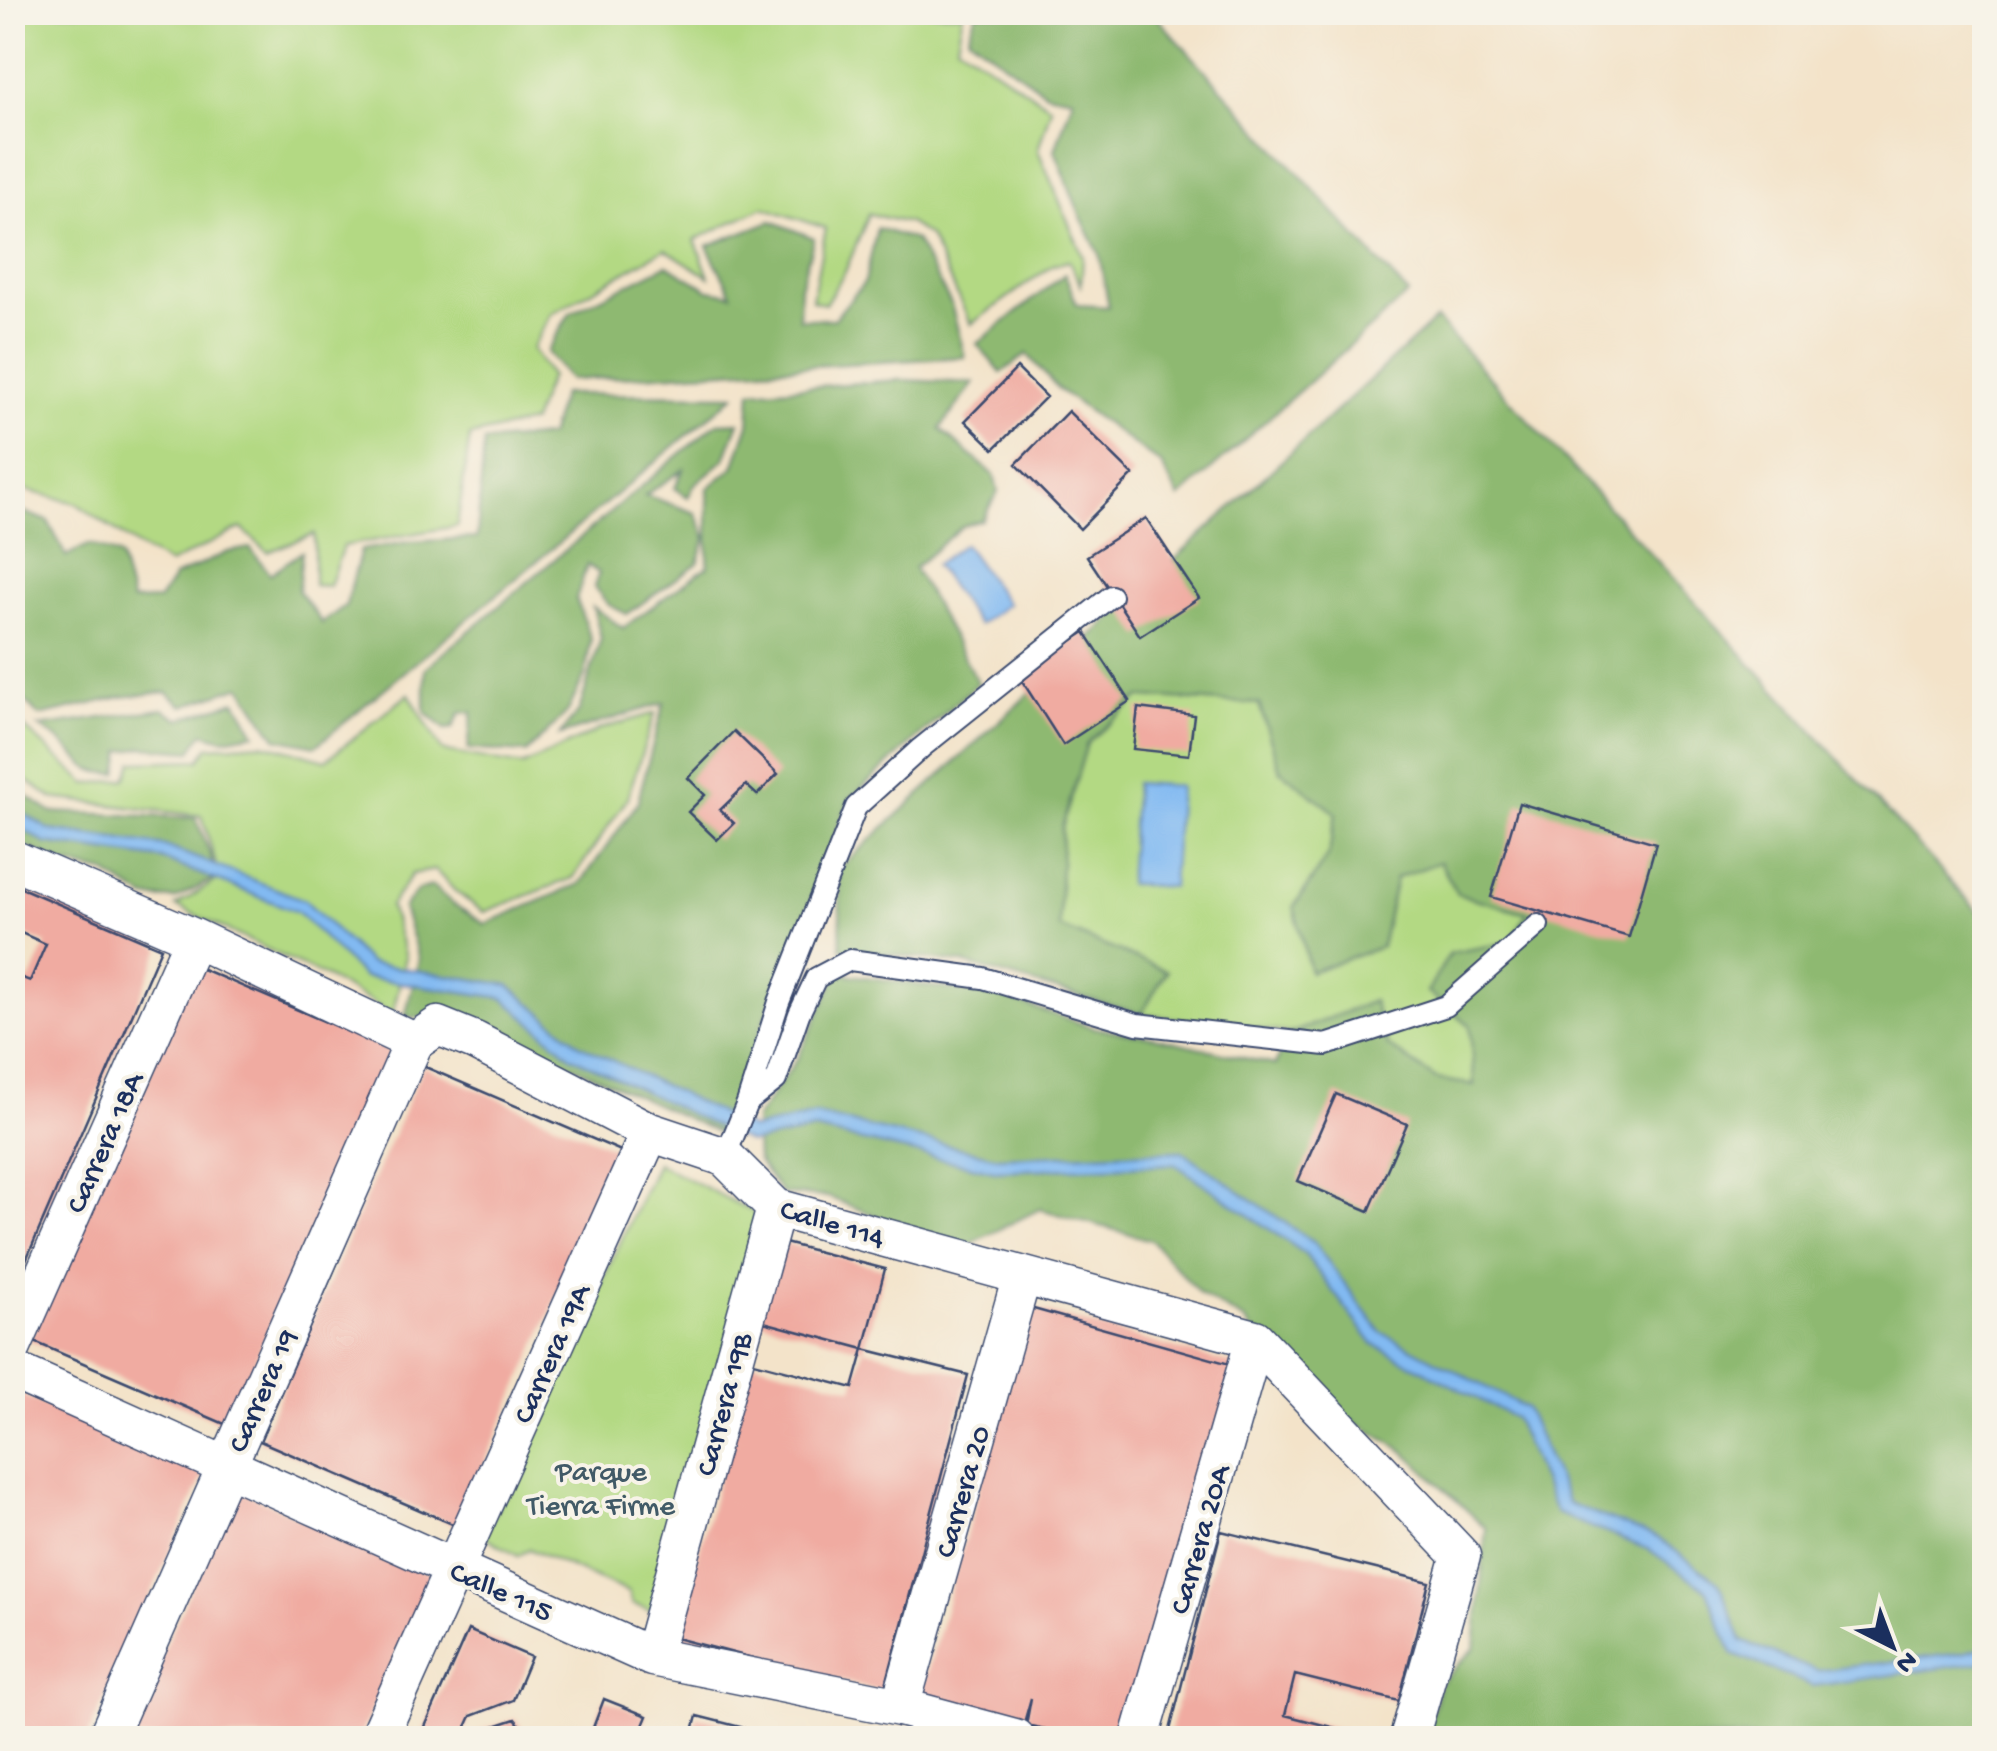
<svg xmlns="http://www.w3.org/2000/svg" width="1997" height="1751" font-family="'Gochi Hand',sans-serif">
<style>
.green{fill:#b3d983;stroke:#678470;stroke-width:2.5}
.forest{fill:#8eb971;stroke:#547468;stroke-width:2.5}
.water{fill:#82baf2;stroke:#4e74a8;stroke-width:2.5}
.building{fill:#f0aba1}
.lines{fill:none;stroke-linecap:round;stroke-linejoin:round}
.lane-casing{stroke:#3b4a6e;stroke-width:24}
.street-casing{stroke:#3b4a6e;stroke-width:41}
.lane{stroke:#fff;stroke-width:20}
.street{stroke:#fff;stroke-width:38}
.labels{text-anchor:middle;stroke-width:8;stroke-linejoin:round;paint-order:stroke}
.street-label{font-size:30px;fill:#1b2f5e;stroke:#f7f3e8}
.park-label{font-size:30px;fill:#415a67;stroke:#f7f3e8}
</style>
<rect width="100%" height="100%" fill="#f7f3e8"/>
<filter id="ink" filterUnits="userSpaceOnUse"><feTurbulence type="fractalNoise" baseFrequency=".01" numOctaves="2"/><feDisplacementMap in="SourceGraphic" scale="20" xChannelSelector="R" yChannelSelector="G"/><feConvolveMatrix kernelMatrix="1 2 1 2 8 2 1 2 1" color-interpolation-filters="sRGB"/></filter>
<filter id="wash" filterUnits="userSpaceOnUse"><feTurbulence type="fractalNoise" baseFrequency=".0048" numOctaves="4" result="noise"/><feDisplacementMap in="SourceGraphic" scale="40" xChannelSelector="R" yChannelSelector="G"/><feGaussianBlur stdDeviation="2.25" result="paint"/><feColorMatrix in="noise" values="0 0 0 0 0 0 0 0 0 0 0 0 0 0 0 0 0 1.4 0 .05"/><feComposite in="paint" operator="in"/></filter>
<g filter="url(#wash)">
<rect width="100%" height="100%" fill="#f3e3c9"/>
<!-- green -->
<path class="green" d="M13 12 963 13 957 44 1051 107 1038 150 1083 257 1081 285 1069 261 1053 265 971 324 929 236 908 223 869 214 845 272 825 304 812 300 826 228 763 207 695 240 709 277 665 249 551 314 532 349 550 376 532 422 470 436 457 526 343 546 329 586 314 585V534L268 552 241 528 169 564 137 546 76 503 13 487Z
M409 694 442 751 522 766 601 729 655 713 627 799 573 878 484 912 456 892 435 870 412 874 390 906 405 957 393 1014 326 977 176 906 220 878 202 816 52 798 13 771 12 714 23 727 87 784 126 779 133 762 199 760 208 747 262 743 326 760Z
M1140 697 1260 704 1280 770 1336 813 1329 854 1294 907 1381 947 1396 878 1440 861 1457 894 1527 913 1511 942 1428 992 1470 1025 1474 1086 1436 1079 1387 1046 1141 1014 1166 971 1059 927 1062 828 1087 743Z
M657 1163 763 1217 656 1612 632 1604 628 1592 529 1549 518 1556 484 1536Z"/>
<!-- forest -->
<path class="forest" d="M976 13H1153L1408 294 1179 498 1161 464 1058 389 1027 354 1001 373 977 344 1065 274 1077 305 1109 307 1099 254 1079 213 1055 150 1073 98 1046 93 968 36Z
M771 221 814 238 800 287 799 319H834L865 282 877 228 915 240 951 304 965 357 570 380 547 352 570 313 667 265 709 290 732 294 707 246Z
M1436 319 1984 918V1738H1425L1440 1683 1475 1648 1486 1528 1404 1451 1294 1386 1245 1321 1200 1294 1151 1240 1040 1209 960 1249 828 1197 782 1194 757 1160 755 1119 797 1059 838 973 999 996 1095 1028 1154 1037 1275 1065 1289 1034 1373 1001 1388 1046 1436 1079 1474 1085 1470 1025 1427 992 1450 953 1511 942 1527 913 1457 894 1440 862 1396 878 1381 947 1310 972 1294 907 1329 854 1336 813 1280 770 1259 704 1140 697 1087 743 1062 828 1059 927 1167 971 1141 1014 962 963 841 949 839 869Z
M899 380 974 383 940 429 994 475 998 492 982 520 962 526 914 568 978 683 850 799 721 1134 562 1061 527 1049 507 1032 462 1018 405 1017 419 959 403 908 418 890 432 886 453 904 485 924 580 884 637 804 664 703 560 735 579 711 601 638 593 607 623 628 708 566V488L734 467 749 424 751 391Z
M562 394 735 395 316 746 276 738 241 686 183 706 167 692 121 697 39 716 13 688 12 512 16 509 48 521 66 556 90 544 120 556 132 601 159 600 174 577 228 552 250 548 270 574 302 552 298 591 322 623 346 605 361 550 408 542 477 538 484 442 549 436Z
M739 422 725 459 695 484 688 497 675 488 683 470 645 495 696 513 706 537 698 563 627 614 609 605 594 587 599 573 587 565 576 599 591 639 585 675 567 713 526 753 468 749 472 712 460 713 453 728 445 729 425 712V668L717 423Z
M236 701 255 733 223 739 203 733 191 751 144 747 122 751 118 773C83 775 84 761 61 742 55 736 46 732 39 727L163 709 180 719Z
M12 786 51 812 196 818 212 859 214 879 175 899 146 898 105 873 63 864 13 840Z"/>
<!-- water -->
<path class="water" d="M964 544 1007 604 978 625 935 565Z
M1135 783 1179 786 1172 887 1128 884Z
M13 807 50 830 165 846 305 900 369 963 509 985 579 1044 752 1129 816 1115 998 1157 1182 1151 1314 1243 1381 1332 1526 1408 1568 1503 1658 1538 1719 1583 1742 1641 1816 1671 1962 1653 1984 1647V1662L1813 1686 1732 1653 1707 1590 1650 1550 1556 1513 1515 1418 1373 1344 1304 1253 1175 1164 994 1171 815 1130 750 1143 571 1056 503 998 363 977 298 912 162 859 45 843 13 823Z"/>
<g id="blocks">
<!-- building -->
<path class="building" d="M1017 368 1046 397 994 449 965 421Z
M1068 411 1133 475 1080 529 1016 464Z
M1146 518 1199 598 1140 636 1087 556Z
M1085 632 1130 701 1063 745 1019 676Z
M1138 708 1194 715 1189 755 1133 749Z
M734 731 778 774 757 795 746 785 720 810 734 823 717 840 688 812 705 795 688 778Z
M1519 803 1656 843 1629 937 1491 897Z
M12 884 161 948 13 1290 12 974 30 981 46 944 12 929Z
M193 965 391 1050 227 1425 30 1340Z
M423 1066 621 1151 457 1526 260 1441Z
M1336 1094 1407 1124 1369 1211 1298 1181Z
M781 1242 885 1269 864 1349 968 1375 884 1692 676 1638 750 1361 853 1388 864 1349 760 1321Z
M1030 1308 1237 1366 1130 1738H1088L1026 1725 1031 1698 1022 1730 919 1702Z
M12 1391 204 1474 87 1738H12Z
M235 1489 432 1575 359 1738H125Z
M1221 1531 1429 1582 1399 1701 1295 1675 1285 1715 1374 1738H1168Z
M468 1630 531 1657 513 1700 471 1716 461 1738H420Z
M604 1699 647 1716 638 1738H589Z
M697 1716 780 1737V1738H691Z
M515 1719 530 1738H473L476 1732Z"/>
</g>
</g>
<g filter="url(#ink)">
<use href="#blocks" fill-opacity="0" stroke="#3b4a6e" stroke-width="2.5"/>
<g class="lines">
<!-- lane casing -->
<g class="lane-casing">
<path id="lane" d="M747 1103 776 1080 799 1014 816 978 850 960 983 978 1137 1024 1326 1045 1446 1006 1538 925
M725 1157 747 1103 779 1002 856 807 921 748 1111 596"/>
</g>
<!-- street casing -->
<g class="street-casing">
<path id="street" d="M12 859 194 938 414 1042 438 1026 475 1041 650 1132 725 1157 776 1208 1255 1339 1461 1556 1409 1738
M12 1347 194 938
M12 1370 652 1657 900 1707 1015 1738
M652 1657 776 1208
M900 1707 1022 1276
M107 1738 414 1042
M378 1738 650 1132
M1140 1738 1255 1339"/>
</g>
<!-- lane -->
<use href="#lane" class="lane"/>
<!-- street -->
<use href="#street" class="street"/>
</g>
</g>
<g class="labels">
<!-- street labels -->
<g class="street-label">
<text transform="translate(103 1142) rotate(-66)" y="10">Carrera 18A</text>
<text transform="translate(833 1222) rotate(17)" y="10">Calle 114</text>
<text transform="translate(550 1353) rotate(-66)" y="10">Carrera 19A</text>
<text transform="translate(261 1390) rotate(-66)" y="10">Carrera 19</text>
<text transform="translate(722 1404) rotate(-75)" y="10">Carrera 19B</text>
<text transform="translate(961 1491) rotate(-74)" y="10">Carrera 20</text>
<text transform="translate(1198 1539) rotate(-74)" y="10">Carrera 20A</text>
<text transform="translate(502 1590) rotate(24)" y="10">Calle 115</text>
</g>
<!-- park labels -->
<g class="park-label">
<text x="601" y="1480">Parque<tspan x="601" dy="34">Tierra Firme</tspan></text>
</g>
</g>
<!-- margin -->
<rect width="1997" height="1751" fill="none" stroke="#f7f3e8" stroke-width="50"/>
<!-- north arrow -->
<g transform="translate(1892 1646) rotate(138)" stroke="#f7f3e8" stroke-width="8" paint-order="stroke">
<path d="M0-8L18 38L0 25L-18 38Z" fill="#1b2f5e"/>
<text y="-15" font-size="28" font-weight="bold" text-anchor="middle" fill="#1b2f5e">N</text>
</g>
</svg>
